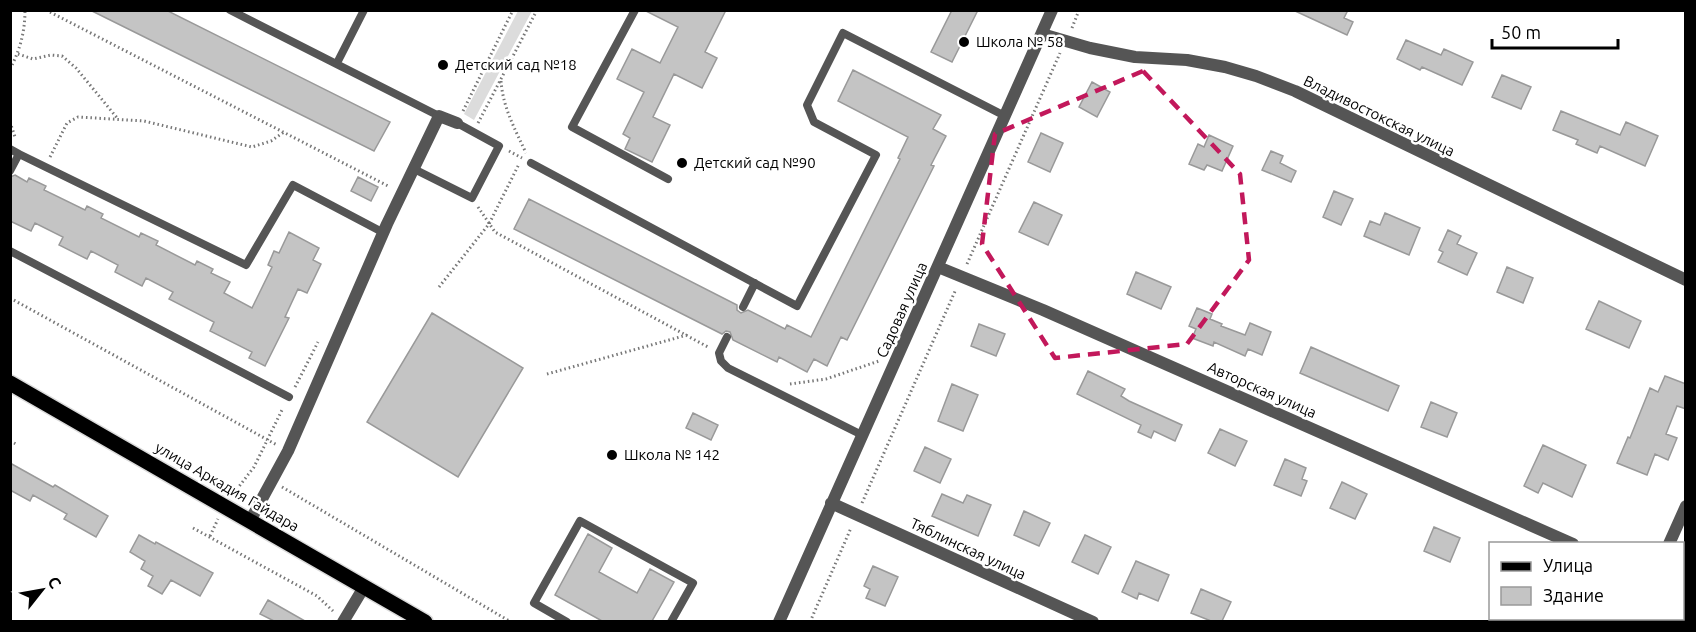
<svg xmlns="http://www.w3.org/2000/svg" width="1696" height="632" font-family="Ubuntu,sans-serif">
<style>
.green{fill:#dcdcdc}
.building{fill:#c4c4c4;stroke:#999;stroke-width:1.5}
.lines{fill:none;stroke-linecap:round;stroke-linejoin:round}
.primary-casing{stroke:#dbdbdb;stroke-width:18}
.path{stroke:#777;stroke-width:3;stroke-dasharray:1.5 3;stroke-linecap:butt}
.service{stroke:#555;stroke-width:8}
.minor{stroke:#555;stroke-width:12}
.primary{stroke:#000;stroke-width:15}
.marked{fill:none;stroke:#c2185b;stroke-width:4.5;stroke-dasharray:12 8;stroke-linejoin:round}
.poi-dot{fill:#000;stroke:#fff;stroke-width:2}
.labels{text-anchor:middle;stroke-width:5;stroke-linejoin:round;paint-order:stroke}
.poi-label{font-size:15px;fill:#000;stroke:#fff;text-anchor:start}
.street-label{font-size:15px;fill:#000;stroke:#fff}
</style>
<rect width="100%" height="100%" fill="#fff"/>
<!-- green -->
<path class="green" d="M518 11H532L474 120 464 114Z"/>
<!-- building -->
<path class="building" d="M90 10H166L390 122 374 151Z
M644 10H726L705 52 717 58 702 88 674 74 653 117 670 125 652 162 625 149 630 138 623 134 644 92 617 79 632 49 660 63 678 27Z
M952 10H978L952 62 931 52Z
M1293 10H1348L1344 18 1353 22 1347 35Z
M1406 40 1441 55 1444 49 1473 62 1462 85 1422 67 1420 70 1397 59Z
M853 70 941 115 933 129 946 136 931 165 934 166 847 340 841 337 827 366 814 359 807 372 779 357 777 362 733 340 730 332 726 331 722 334 514 229 529 199 737 305V310L741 313 748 310 785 329 787 325 811 337 900 159 898 158 908 137 838 101Z
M1502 75 1531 87 1521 109 1492 97Z
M1092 82 1110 92 1097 117 1079 107Z
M1561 111 1620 135 1626 122 1658 136 1645 166 1600 146 1597 153 1576 144 1578 140 1553 130Z
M1041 133 1063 143 1050 172 1028 162Z
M1209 135 1233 146 1222 171 1207 165 1204 170 1189 164 1198 144 1204 147Z
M1271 151 1283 156 1280 163 1296 171 1291 182 1262 170Z
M15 175 27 182 29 178 46 186 44 190 85 210 87 206 103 214 101 218 139 237 141 233 158 241 156 245 195 265 197 261 213 269 211 273 230 282 224 293 252 308 272 267 268 265 274 251 279 253 289 232 319 248 313 260 321 264 307 293 298 289 285 317 289 318 265 366 249 358 252 352 210 331 214 322 169 299 173 292 146 278 142 286 115 272 118 265 91 251 87 259 59 245 63 237 35 223 31 231 10 221V177Z
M358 177 378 187 371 201 351 191Z
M1334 191 1353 199 1341 225 1323 217Z
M1034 202 1062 215 1048 245 1019 232Z
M1385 213 1420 228 1409 255 1364 236 1370 221 1380 225Z
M1448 230 1461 236 1457 244 1477 253 1467 275 1438 262 1443 252 1439 250Z
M1507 267 1533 278 1523 303 1497 292Z
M1136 272 1171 287 1161 309 1127 294Z
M1599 301 1641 321 1629 348 1586 329Z
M1197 308 1212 314 1210 319 1222 324 1221 326 1245 335 1250 323 1271 332 1262 355 1248 349 1245 356 1214 342 1213 346 1192 338 1196 329 1189 326Z
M432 313 523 368 458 477 367 422Z
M979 324 1005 334 996 356 971 346Z
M1311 347 1399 386 1388 411 1300 373Z
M1088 371 1125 389 1121 396 1129 401 1182 425 1175 441 1154 431 1151 438 1138 432 1141 425 1077 394Z
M1665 376 1686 384V409L1677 406 1666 434 1677 438 1668 460 1655 454 1647 475 1617 463 1628 437 1630 438 1650 388 1658 392Z
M952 384 978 395 963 431 938 421Z
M1431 402 1457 413 1447 437 1421 427Z
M693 413 718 425 711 440 686 428Z
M1220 429 1247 441 1235 466 1208 453Z
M1543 445 1586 465 1572 497 1543 483 1538 493 1524 486Z
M925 447 951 459 940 483 914 471Z
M1285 459 1306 468 1302 479 1307 481 1301 496 1274 485Z
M10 463 53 487 55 485 108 516 96 537 64 519 67 514 33 495 30 501 10 490Z
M1342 482 1367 494 1355 519 1330 508Z
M942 494 963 503 967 495 991 505 978 536 932 516Z
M1024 511 1050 523 1039 546 1014 535Z
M1434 527 1460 538 1450 562 1424 551Z
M588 534 612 548 599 572 637 593 650 569 674 582 652 621H602L555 595Z
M139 535 155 544 156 542 213 573 200 596 171 580 162 594 148 586 153 576 141 569 145 561 130 552Z
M1085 535 1111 547 1098 574 1072 562Z
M1136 561 1169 575 1158 601 1139 593 1137 599 1122 592Z
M873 566 898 577 885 606 866 598 870 589 864 586Z
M1201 589 1231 602 1222 621H1211L1191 613Z
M268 600 305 621H274L260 614Z"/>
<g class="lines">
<!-- primary casing -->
<g class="primary-casing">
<path id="primary" d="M10 383 425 622"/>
</g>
<!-- path -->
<path class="path" d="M46 10 390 187
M1072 28 1079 10
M18 54 33 59 51 55 62 56 76 68 118 119
M10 69C20 50 25 32 25 10
M501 81C503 108 515 129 526 153
M463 111 513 10
M10 122 15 137
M478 123 537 10
M509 151 522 158
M50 157 67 123 78 117 144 121 252 147 271 141 284 132
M478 207 495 232 708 347
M967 264 1060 53
M439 287 489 224 519 164
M10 298 277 445
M547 374 687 335
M790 384 826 379 879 361
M295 387 318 342
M10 441 16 444
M282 487 511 622
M234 493 254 467 283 408
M862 503 956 289
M193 528 317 596 333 611
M210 536 218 519
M599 622 600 620
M810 622 851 528"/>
<!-- service -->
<path class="service" d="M230 10 439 116
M635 10 572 127 668 179
M337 63 364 10
M10 149 19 154
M531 163 797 306 876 155 814 122 807 105 843 33 1005 116
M414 169 472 198 499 146 457 123
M10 171 19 154 246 265 293 185 384 233
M10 251 289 397
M743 307 755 283
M727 337 719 353 721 361 728 368 862 435
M567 622 534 603 580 521 693 583 671 622"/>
<!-- minor -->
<path class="minor" d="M1042 34 1090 48 1135 57 1187 60 1225 67 1256 76 1295 91 1686 280
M938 267 1043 310 1573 544
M831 503 1093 622
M250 521 288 451 387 224 439 116 457 123
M1669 544 1686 506
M343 622 364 587
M779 622 1052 10
M1633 622 1635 618"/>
<!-- primary -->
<use href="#primary" class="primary"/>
</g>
<!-- marked area -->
<path class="marked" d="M1143 71 1240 174 1249 260 1187 344 1055 358 982 244 995 134Z"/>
<!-- markers -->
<g class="poi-dot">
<circle cx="964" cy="42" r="6"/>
<circle cx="443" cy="65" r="6"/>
<circle cx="682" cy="163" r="6"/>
<circle cx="612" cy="455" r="6"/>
</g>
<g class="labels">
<!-- poi labels -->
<g class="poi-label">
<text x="976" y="47">Школа № 58</text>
<text x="455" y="70">Детский сад №18</text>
<text x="694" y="168">Детский сад №90</text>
<text x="624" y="460">Школа № 142</text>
</g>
<!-- street labels -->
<g class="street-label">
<text transform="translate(1379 116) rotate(26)" y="5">Владивостокская улица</text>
<text transform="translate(902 310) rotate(-66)" y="5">Садовая улица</text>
<text transform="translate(1262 390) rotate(24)" y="5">Авторская улица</text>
<text transform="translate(227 487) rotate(30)" y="5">улица Аркадия Гайдара</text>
<text transform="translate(968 549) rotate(25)" y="5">Тяблинская улица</text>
</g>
</g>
<!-- border -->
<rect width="1696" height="632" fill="none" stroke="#000000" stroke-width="24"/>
<!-- legend -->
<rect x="1489" y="542" width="195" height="78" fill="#ffffff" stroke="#999999" stroke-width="1.5"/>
<rect x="1501" y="562" width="30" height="9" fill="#000000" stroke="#999999" stroke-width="1.5"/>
<text x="1543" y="572" font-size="18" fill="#000000">Улица</text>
<rect x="1501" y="587" width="30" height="18" fill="#c4c4c4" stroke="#999999" stroke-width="1.5"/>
<text x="1543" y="602" font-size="18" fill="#000000">Здание</text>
<!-- north arrow -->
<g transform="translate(42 590) rotate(59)" stroke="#ffffff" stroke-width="4.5" paint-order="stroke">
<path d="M0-4.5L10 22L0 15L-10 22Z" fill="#000000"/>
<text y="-9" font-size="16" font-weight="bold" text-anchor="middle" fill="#000000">С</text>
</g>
<!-- scale -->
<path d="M1492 39v9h126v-9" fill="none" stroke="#000000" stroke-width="3"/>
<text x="1501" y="39" font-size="18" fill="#000000" stroke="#ffffff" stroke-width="4.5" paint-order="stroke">50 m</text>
</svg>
